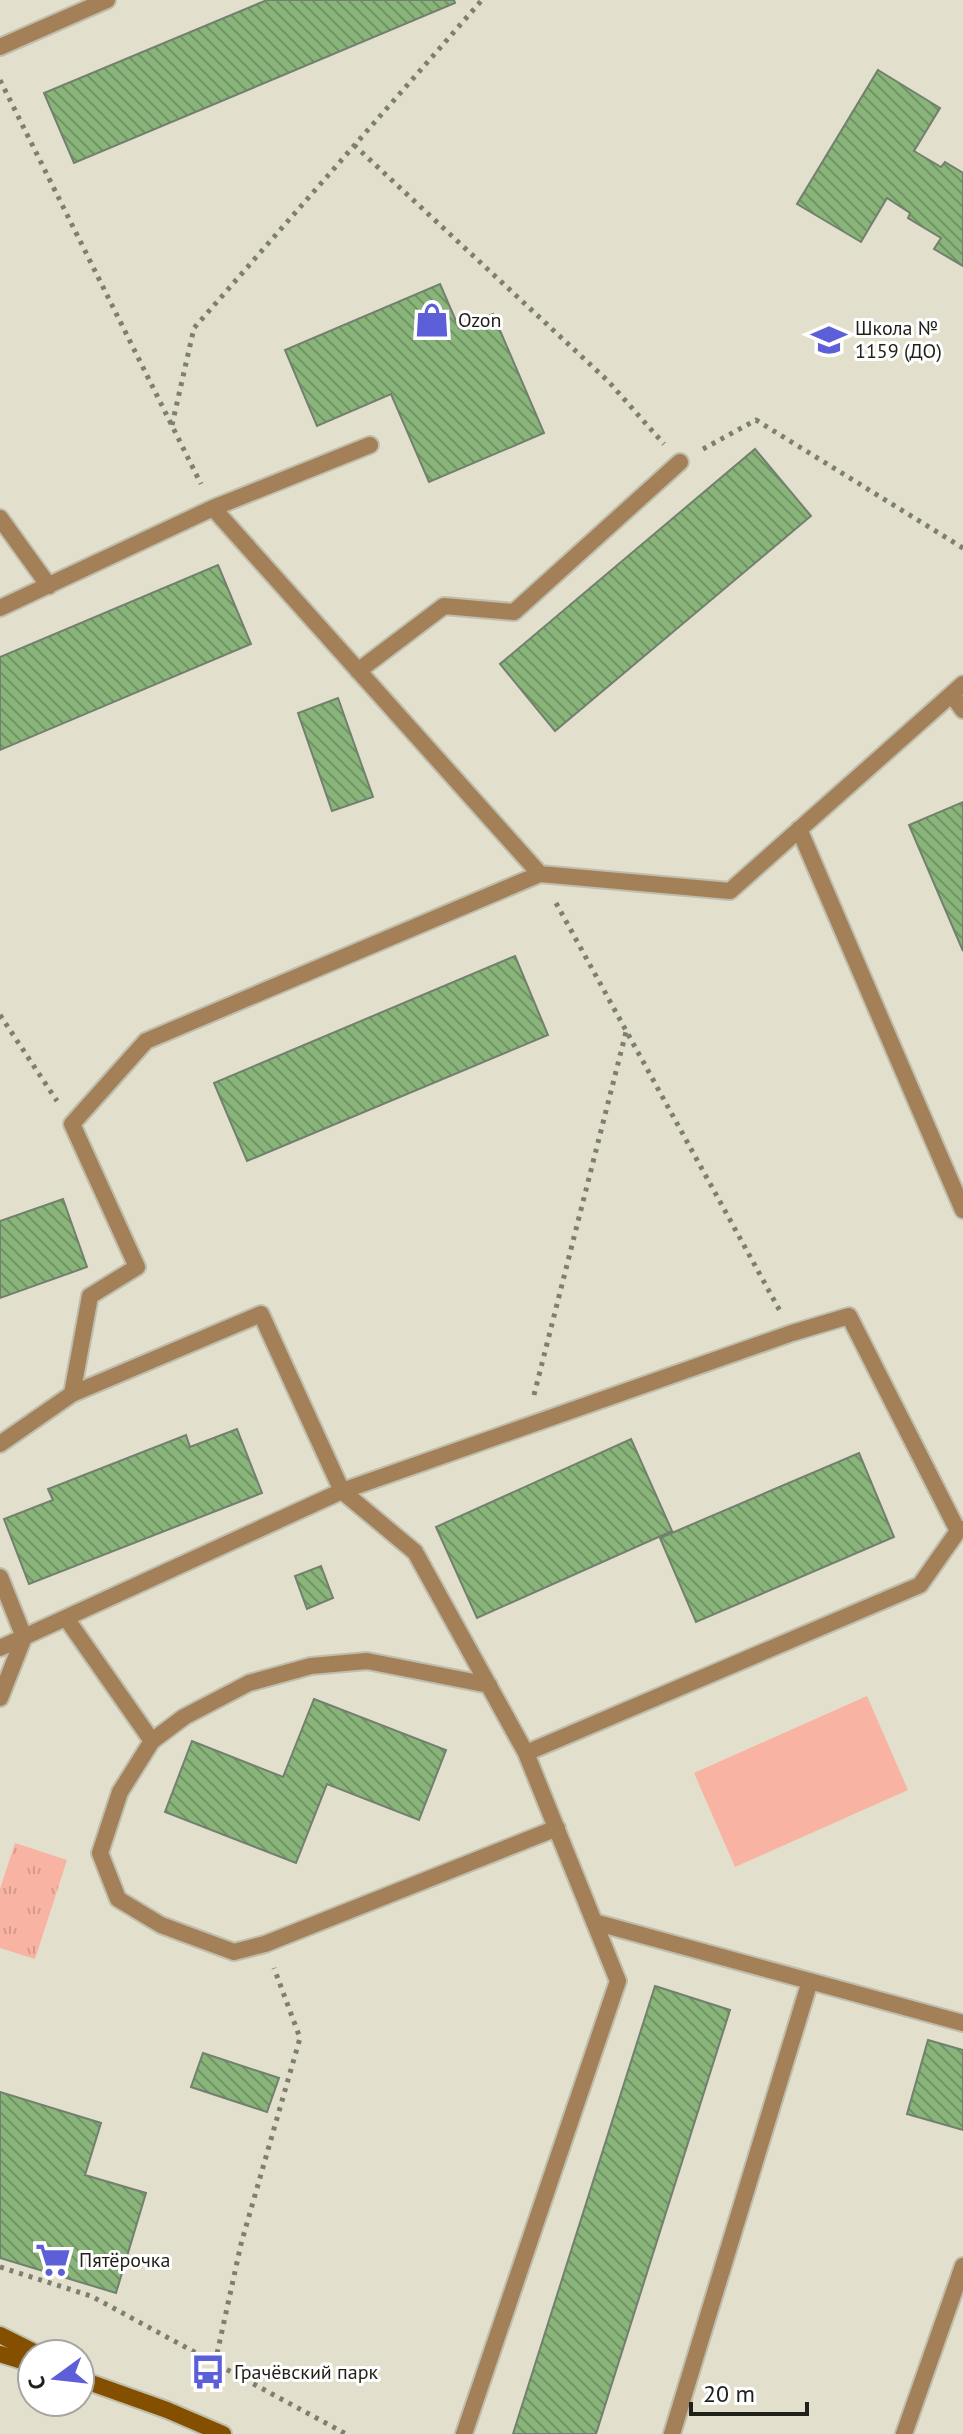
<svg xmlns="http://www.w3.org/2000/svg" width="963" height="2434" font-family="'PT Sans',sans-serif">
<style>
.green{fill:#f8b3a3}
.park{fill:url(#park-tufts)}
.building{fill:url(#building-back-hatch);stroke:#737f6f;stroke-width:2}
.lines{fill:none;stroke-linecap:round;stroke-linejoin:round}
.service-casing{stroke:#bfbdac;stroke-width:20}
.secondary-casing{stroke:#bfbdac;stroke-width:20}
.path{stroke:#7f7e70;stroke-width:5;stroke-dasharray:4 6;stroke-linecap:butt}
.service{stroke:#a48059;stroke-width:16}
.secondary{stroke:#845000;stroke-width:16}
.labels{text-anchor:middle;stroke-width:6;stroke-linejoin:round;paint-order:stroke}
.poi-label{font-size:20px;fill:#201f18;stroke:#fff;text-anchor:start}
</style>
<defs>
<pattern id="park-tufts" width="24" height="20" patternUnits="userSpaceOnUse" patternTransform="scale(2)"><rect width="24" height="20" fill="#f8b3a3"/><path d="M3 7l-1-3M5 7V3M7 7l1-3M15 17l-1-3M17 17v-4M19 17l1-3" fill="none" stroke="#d49a8c"/></pattern>
<pattern id="building-back-hatch" width="6" height="6" patternUnits="userSpaceOnUse" patternTransform="scale(2)"><rect width="6" height="6" fill="#89b57a"/><path d="M-1 5l2 2M0 0l6 6M5-1l2 2" fill="none" stroke="#709363"/></pattern>
</defs>
<rect width="100%" height="100%" fill="#e2e0cc"/>
<!-- green -->
<path class="green" d="M867 1696 908 1790 735 1867 694 1773Z"/>
<!-- park -->
<path class="park" d="M15 1843 67 1860 35 1959 0 1948V1889Z"/>
<!-- building -->
<path class="building" d="M267 0H454L455 3 74 163 44 93Z
M878 70 940 108 914 151 941 167 945 162 963 173V266L934 249 941 238 908 218 910 213 887 198 861 242 797 204Z
M440 284 459 328 493 314 544 433 429 482 391 394 317 426 285 350Z
M755 449 811 516 555 731 500 664Z
M218 565 251 644 0 750V657Z
M338 698 373 797 332 811 298 713Z
M963 802V951L909 825Z
M515 956 548 1035 247 1161 214 1083Z
M63 1199 87 1267 0 1298V1221Z
M237 1429 262 1493 29 1584 4 1519 53 1500 48 1489 186 1435 190 1447Z
M631 1439 672 1531 477 1618 436 1527Z
M859 1453 894 1537 696 1622 660 1538Z
M321 1566 333 1598 307 1609 295 1576Z
M314 1699 446 1750 419 1820 327 1784 296 1863 165 1812 192 1741 283 1777Z
M655 1986 730 2010 596 2434H513Z
M928 2040 963 2050V2130L907 2114Z
M203 2053 279 2078 267 2112 191 2087Z
M0 2092 101 2123 85 2175 146 2193 116 2293 0 2258Z"/>
<g class="lines">
<!-- service casing -->
<g class="service-casing">
<path id="service" d="M0 47 107 0
M213 508 370 445
M0 518 49 586
M0 608 213 508 540 874
M358 671 444 606 514 612 680 462
M952 695 963 710
M799 829 963 1210
M0 1444 72 1394
M0 1577 24 1637 0 1698
M66 1618 152 1741 120 1792 100 1853 118 1899 161 1925 234 1952 265 1944 557 1828
M0 1648 342 1491 792 1333 849 1316 958 1531 963 1529
M152 1741 184 1717 249 1683 311 1666 367 1661 489 1685
M526 1753 920 1585 958 1531
M594 1922 963 2023
M464 2434 618 1981 526 1753 415 1552 342 1491 261 1314 72 1394 90 1296 137 1267 72 1124 146 1041 540 874 730 891 963 684
M672 2434 810 1981
M904 2434 963 2266"/>
</g>
<!-- secondary casing -->
<g class="secondary-casing">
<path id="secondary" d="M0 2335 38 2354
M0 2354 32 2364
M80 2379 167 2410 223 2434"/>
</g>
<!-- path -->
<path class="path" d="M0 80 201 484
M354 145 608 381 664 444
M172 425 194 328 482 0
M703 449 756 420 963 548
M556 903 780 1311
M0 1015 57 1101
M534 1395 626 1032
M0 2267 91 2296 346 2434
M215 2363 241 2244 300 2038 274 1968"/>
<!-- service -->
<use href="#service" class="service"/>
<!-- secondary -->
<use href="#secondary" class="secondary"/>
</g>
<!-- icons -->
<defs>
<g id="shop-bare" transform="scale(2.76)"><path d="M-5-2.5h2.3a2.7 3.5 0 0 1 5.4 0H5L5.5 6h-11ZM-1.5-2.5h3a1.5 2.3 0 0 0-3 0Z" fill="#5c5fd7" stroke="#fff" stroke-width="2.5" paint-order="stroke"/></g>
<g id="school-bare" transform="scale(2.76)"><path d="M0-5L7-2L0 1L-7-2ZM-4 1L0 2.5L4 1V4Q0 6-4 4Z" fill="#5c5fd7" stroke="#fff" stroke-width="2.5" paint-order="stroke"/></g>
<g id="supermarket-bare" transform="scale(2.76)"><path d="M-6-5.5h2.5l.6 2H6L4.5 2H-2.5L-4.4-4H-6ZM-1.5 3.2a1.3 1.3 0 1 0 .1 0ZM3 3.2a1.3 1.3 0 1 0 .1 0Z" fill="#5c5fd7" stroke="#fff" stroke-width="2.5" paint-order="stroke"/></g>
<g id="bus-bare" transform="scale(2.76)"><path d="M-5-6H5V4H4V6H2V4H-2V6H-4V4H-5ZM-3.5-4V0h7V-4ZM-3.5 1.2v1.5H-2V1.2ZM2 1.2v1.5H3.5V1.2Z" fill="#5c5fd7" stroke="#fff" stroke-width="2.5" paint-order="stroke"/></g>
</defs>
<g fill-rule="evenodd">
<use href="#shop-bare" x="432" y="320"/>
<use href="#school-bare" x="829" y="340"/>
<use href="#supermarket-bare" x="53" y="2260"/>
<use href="#bus-bare" x="208" y="2372"/>
</g>
<g class="labels">
<!-- poi labels -->
<g class="poi-label">
<text x="458" y="327">Ozon</text>
<text x="855" y="335">Школа №<tspan x="855" dy="23">1159 (ДО)</tspan></text>
<text x="79" y="2267">Пятёрочка</text>
<text x="234" y="2379">Грачёвский парк</text>
</g>
</g>
<!-- north arrow -->
<g transform="translate(56 2378) rotate(255)"><circle r="38" fill="#ffffff" stroke="#a6a5a3" stroke-width="2"/>
<path d="M0-6L14 30L0 20L-14 30Z" fill="#5c5fd7"/>
<text y="-12" font-size="22" font-weight="bold" text-anchor="middle" fill="#201f18">С</text>
</g>
<!-- scale -->
<path d="M691 2402v12h116v-12" fill="none" stroke="#201f18" stroke-width="4"/>
<text x="703" y="2402" font-size="24" fill="#201f18" stroke="#ffffff" stroke-width="6" paint-order="stroke">20 m</text>
</svg>
